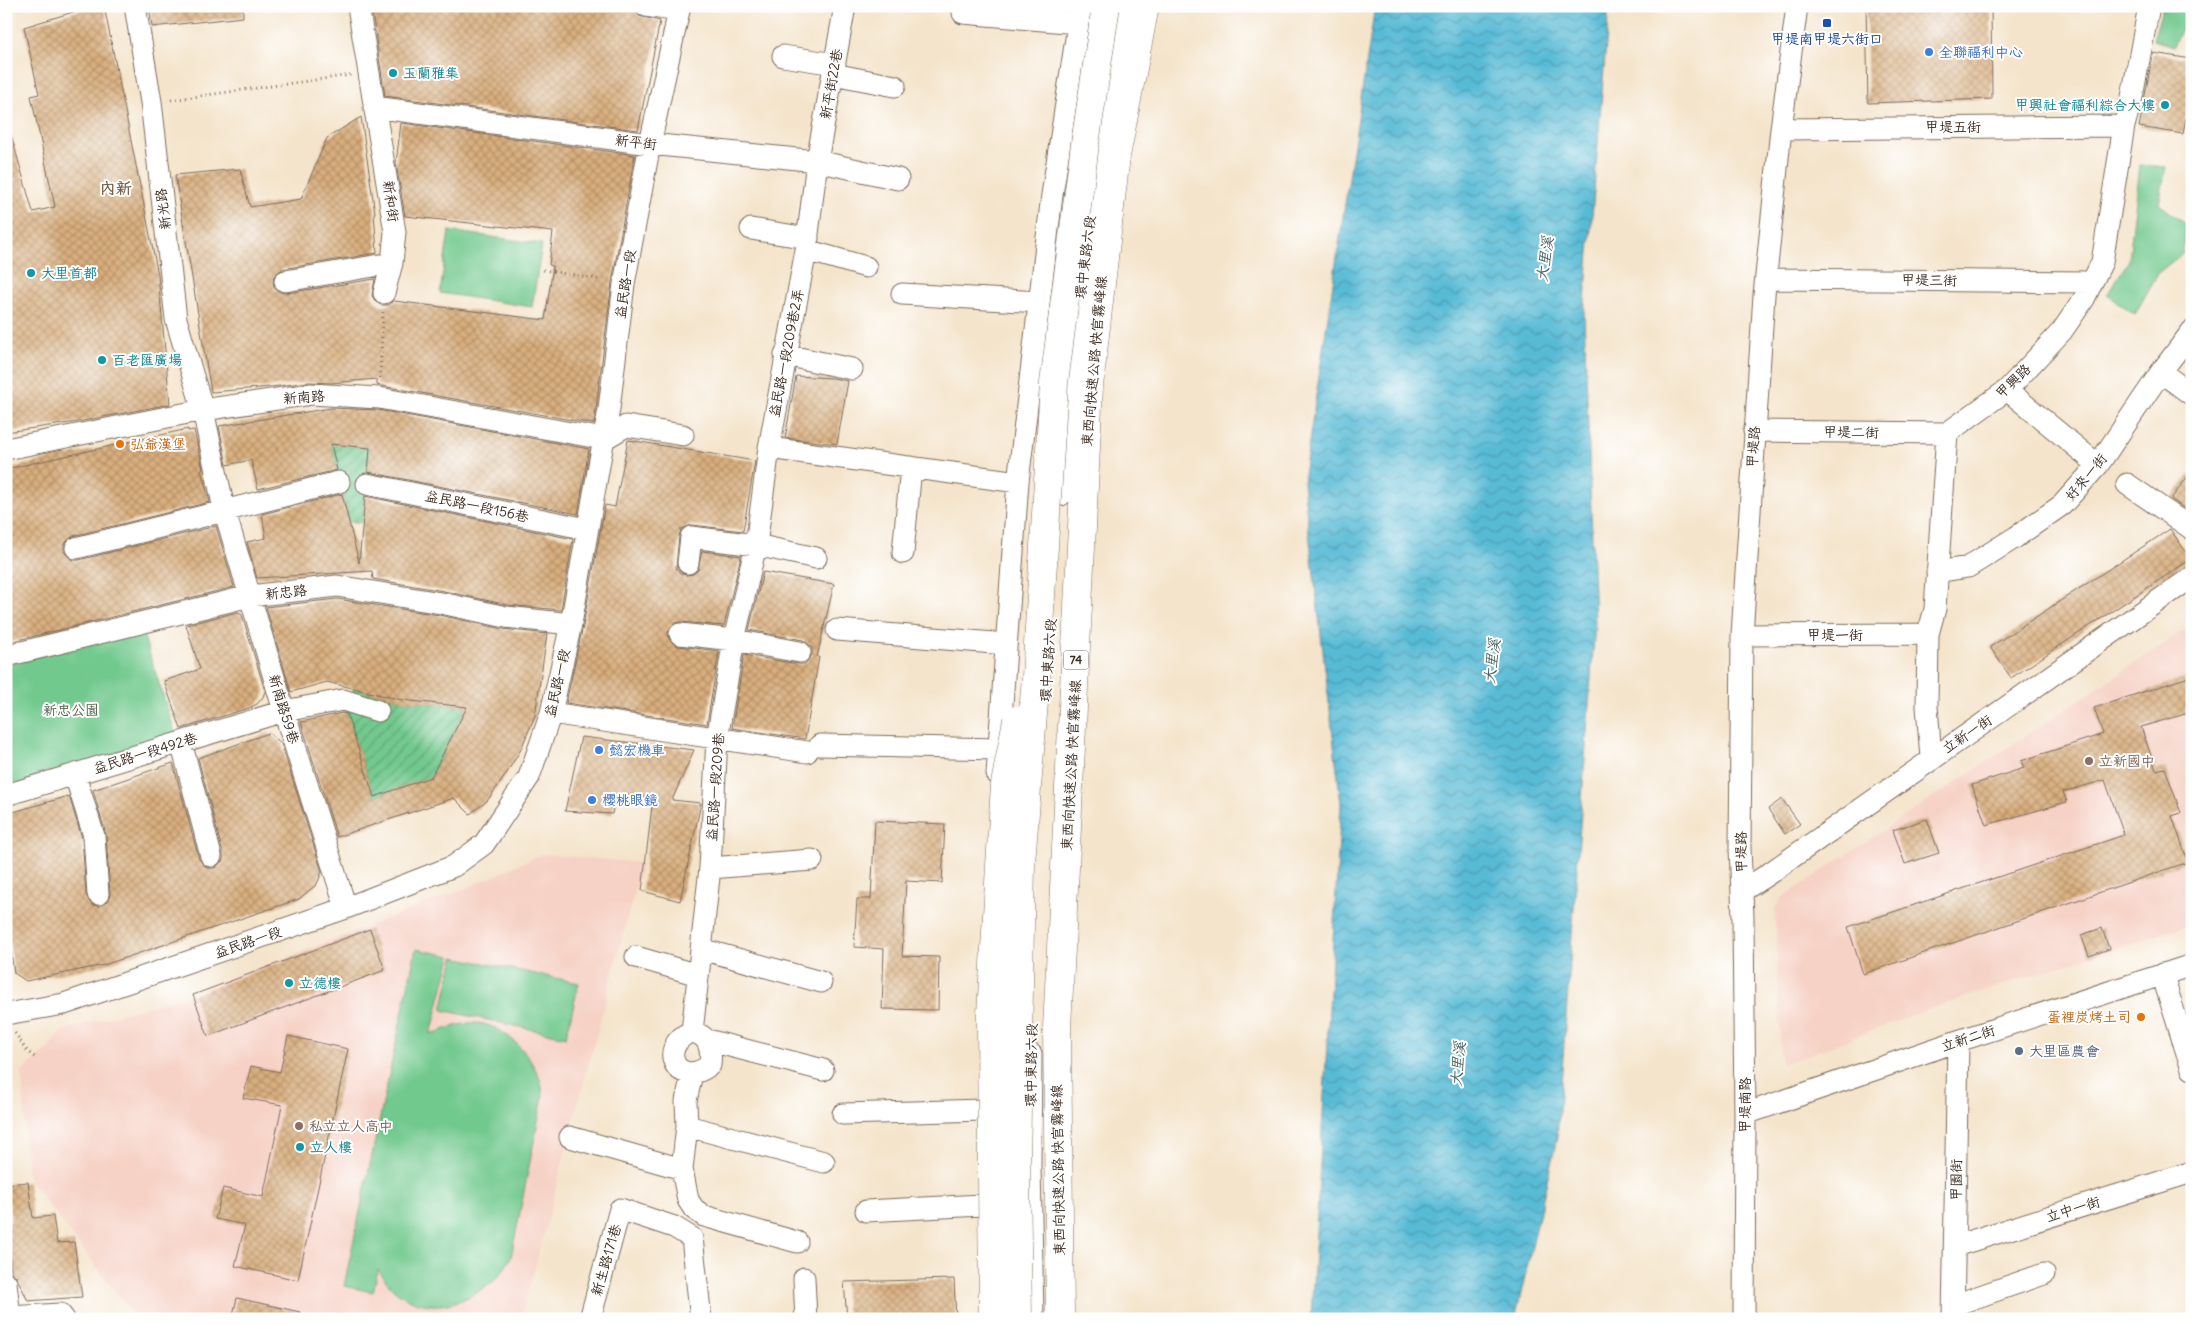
<svg xmlns="http://www.w3.org/2000/svg" width="2198" height="1325" font-family="Delius,'LXGW WenKai TC',sans-serif">
<style>
.built{fill:#f6d1c5}
.green{fill:#72c98e;stroke:#567a56}
.garden{fill:url(#garden-furrows);stroke:#567a56}
.water{fill:url(#water-waves);stroke:#4a727a}
.building{fill:url(#building-cross-hatch)}
.lines{fill:none;stroke-linecap:round;stroke-linejoin:round}
.minor-casing{stroke:#7c6b5b;stroke-width:23}
.highway-casing{stroke:#7c6b5b;stroke-width:29}
.path{stroke:#7c6b5b;stroke-width:3;stroke-dasharray:1 4;stroke-linecap:butt}
.minor{stroke:#fff;stroke-width:21}
.highway{stroke:#fff;stroke-width:28}
.highway-bridge-casing{stroke:#7c6b5b;stroke-width:29;stroke-linecap:butt}
.highway-bridge{stroke:#fff;stroke-width:28}
.transit-dot{fill:#1a4fb4;stroke:#fff;stroke-width:2}
.shop-dot{fill:#3f7fe0;stroke:#fff;stroke-width:2}
.culture-dot{fill:#0f9aa8;stroke:#fff;stroke-width:2}
.food-dot{fill:#e8710a;stroke:#fff;stroke-width:2}
.education-dot{fill:#8d6e63;stroke:#fff;stroke-width:2}
.service-dot{fill:#5c6f8a;stroke:#fff;stroke-width:2}
.labels{text-anchor:middle;stroke-width:4;stroke-linejoin:round;paint-order:stroke}
.shield{fill:#fff;stroke:#766a62;stroke-width:1}
.shield-label{font-size:12px;font-weight:bold;fill:#3b2a1e}
.transit-label{font-size:14px;fill:#164399;stroke:#fff}
.shop-label{font-size:14px;fill:#366cbe;stroke:#fff;text-anchor:start}
.culture-label{font-size:14px;fill:#0d838f;stroke:#fff;text-anchor:start}
.street-label{font-size:14px;fill:#3b2a1e;stroke:#fff}
.food-label{font-size:14px;fill:#c56008;stroke:#fff;text-anchor:start}
.park-label{font-size:14px;fill:#4e6245;stroke:#fff}
.education-label{font-size:14px;fill:#785e54;stroke:#fff;text-anchor:start}
.service-label{font-size:14px;fill:#4e5e75;stroke:#fff;text-anchor:start}
.water-label{font-size:15px;font-style:italic;fill:#455d5e;stroke:#fff}
.quarter-label{font-size:16px;font-weight:bold;fill:#725940;stroke:#fff}
</style>
<defs>
<pattern id="garden-furrows" width="10" height="10" patternUnits="userSpaceOnUse" patternTransform="scale(1.25)"><rect width="10" height="10" fill="#72c98e"/><path d="M-1 1l2-2M0 10L10 0M9 11l2-2" fill="none" stroke="#5fa373"/></pattern>
<pattern id="water-waves" width="16" height="10" patternUnits="userSpaceOnUse" patternTransform="scale(1.25)"><rect width="16" height="10" fill="#58bbd6"/><path d="M0 5q4-4 8 0t8 0" fill="none" stroke="#4a98ad"/></pattern>
<pattern id="building-cross-hatch" width="8" height="8" patternUnits="userSpaceOnUse" patternTransform="scale(1.25)"><rect width="8" height="8" fill="#d9af7e"/><path d="M0 0l8 8M0 8l8-8" fill="none" stroke="#b18f67"/></pattern>
</defs>
<rect width="100%" height="100%" fill="#fff"/>
<filter id="ink" filterUnits="userSpaceOnUse"><feTurbulence type="fractalNoise" baseFrequency=".02" numOctaves="2"/><feDisplacementMap in="SourceGraphic" scale="10" xChannelSelector="R" yChannelSelector="G"/><feConvolveMatrix kernelMatrix="1 2 1 2 8 2 1 2 1" color-interpolation-filters="sRGB"/></filter>
<filter id="wash" filterUnits="userSpaceOnUse"><feTurbulence type="fractalNoise" baseFrequency=".0096" numOctaves="4" result="noise"/><feDisplacementMap in="SourceGraphic" scale="20" xChannelSelector="R" yChannelSelector="G"/><feGaussianBlur stdDeviation="1.12" result="paint"/><feColorMatrix in="noise" values="0 0 0 0 0 0 0 0 0 0 0 0 0 0 0 0 0 1.4 0 .05"/><feComposite in="paint" operator="in"/></filter>
<g filter="url(#wash)">
<rect width="100%" height="100%" fill="#f4e4cb"/>
<!-- built -->
<path class="built" d="M2192 625V924L1932 1008 1781 1065 1775 908 1783 897Z
M542 854 642 863 521 1319H137L28 1179 22 1072 49 1047 63 1030 184 997 469 887Z"/>
<!-- green -->
<path class="green" d="M2163 6H2192L2174 46 2153 40Z
M2140 165 2166 167 2159 204 2186 224 2183 253 2158 273 2135 314 2107 295 2129 260Z
M449 231 542 244 532 307 440 293Z
M141 628 178 741 6 793V665Z
M416 949 451 956 431 1034C443 1030 456 1025 468 1023 500 1020 528 1050 539 1077 542 1083 542 1090 543 1096L511 1257C508 1262 505 1268 501 1273 496 1280 488 1286 481 1290 454 1307 425 1312 398 1293 390 1287 384 1278 378 1270L373 1292 344 1286Z
M454 957 579 983 566 1037 442 1010Z"/>
<!-- garden -->
<path class="garden" d="M331 444 370 448 363 522H349Z
M354 688 402 700 467 707 431 777 374 797 345 709Z"/>
<!-- water -->
<path class="water" d="M1375 6H1609L1584 314 1595 623 1557 1138 1515 1319H1311L1341 804 1303 482Z"/>
<g id="blocks">
<!-- building -->
<path class="building" d="M93 6H104L158 275 170 404 77 422 6 432V135H11L33 212 55 207 31 96 39 94 24 27Z
M149 6H243V17L152 27Z
M371 6H634L639 16 660 21 638 130 385 96Z
M1866 6H1991L1992 99 1868 103Z
M2153 53 2192 59V83L2183 134 2139 127Z
M361 117 375 213H374L377 253 282 269 274 276 273 283 275 289 280 292 287 293 375 279 372 296 376 302 381 305H388L394 301 545 320 553 266 549 265 553 232 405 216 396 163 401 123 635 155 612 282 594 424 377 385V379L331 383 309 382 271 387 211 392 175 175 240 169 250 207 301 199 327 138Z
M796 376 833 378 848 381 837 444 785 438Z
M331 408 378 410 589 449 578 514 368 472 370 448 331 444 337 470 258 489 251 460 227 465 219 426Z
M188 429V431L194 430 203 469 201 470 210 502 73 536 64 544V552L72 560H79L216 526 234 587 6 643V469Z
M628 440 755 461 743 531 692 525 681 529 679 536 676 568 680 573 686 575 693 574 698 570 702 551 741 556 724 626 681 622 675 623 668 632 669 639 678 646 719 651 707 724 566 703 583 626 605 505 615 507Z
M2192 471V514L2171 499Z
M342 494 359 563 365 496 573 539 561 610 508 605 444 591 373 579 372 571 257 578 247 542 266 538 262 514Z
M2170 529 2191 559 2011 678 1990 647Z
M763 572 834 584 817 657H819L805 739 732 728 744 655 798 664H805L812 655V647L803 640 749 630Z
M337 599 439 615 503 629 547 634 535 716 520 751 503 779 487 801 470 814 454 798 337 837 301 722 342 713 347 714 374 797 431 777 467 707 402 700 327 682 291 692 266 607Z
M238 612 242 615 265 691 263 697 257 704 249 708 181 729 164 681 200 669 186 625Z
M2192 676V712L2141 727 2156 770 2165 768 2181 813 2172 816 2188 862 1863 974 1848 927 2124 835 2105 780 2063 792 2067 802 1986 825 1972 785 2024 768 2021 761 2103 734 2094 708Z
M269 733 281 743 322 872 317 884 299 899 104 965 26 981 14 973 6 919V814L69 796 82 838 86 895 92 905 99 906 109 900 110 893 106 835 93 790 173 763 199 859 207 868H215L223 860V853L198 758Z
M581 737 694 750 672 800 701 803 680 901 642 891 653 797 616 794 612 814 565 811Z
M1782 799 1800 824 1785 834 1768 809Z
M1927 819 1939 853 1905 864 1893 830Z
M875 821 945 824 942 883 906 881 902 956 939 957 938 1010 882 1009 884 949 854 947 857 899H871Z
M2102 928 2109 949 2089 956 2081 935Z
M370 929 385 970 208 1036 193 995Z
M288 1036 348 1049 298 1280 235 1266 245 1225 215 1219 223 1188 263 1197 282 1105 243 1098 251 1066 280 1072Z
M28 1182 33 1218 53 1216 57 1243 74 1242 82 1297 28 1301 16 1276 11 1272 7 1222 11 1221 6 1184Z
M954 1279 956 1319H847L844 1282Z
M237 1298 300 1312 299 1319H232Z"/>
</g>
</g>
<g filter="url(#ink)">
<use href="#blocks" fill-opacity="0" stroke="#7c6b5b" stroke-width="1"/>
<g class="lines">
<!-- minor casing -->
<g class="minor-casing">
<path id="minor" d="M135 6 151 102 176 319 203 410 224 509 284 711 346 908
M358 6 395 232 392 263 384 293
M646 6 679 11
M963 13 1078 23
M783 56 835 64
M833 74 895 86
M374 107 650 144 817 161 898 179
M1781 129 2124 126
M751 229 808 238
M806 250 866 267
M1766 279 2092 282
M285 281 392 263
M902 294 1039 302
M785 355 852 369
M2161 372 2192 395
M2007 390 2098 465
M1754 431 1947 433
M769 448 1018 482
M6 449 203 410 311 394 379 398 604 439 626 426 683 435
M367 484 587 529
M2127 484 2192 529
M1061 495 1069 386 1099 147 1126 6
M76 548 339 482
M903 553 911 467
M688 563 691 537 756 545 816 558
M1937 572 1968 567 2016 537 2062 505 2098 465 2161 372 2192 331
M837 630 1006 644
M680 634 734 640 800 652
M1742 635 1928 634
M6 656 250 596 337 586 441 603 506 617 571 624
M551 713 807 752
M181 742 211 856
M820 745 998 749
M1931 758 1927 706 1928 634 1935 609 1947 433 2007 390 2062 331 2084 299 2102 262 2124 126 2132 97 2149 6
M997 774 1018 482 1052 195 1081 6
M75 775 94 836 98 894
M6 795 284 711 343 700 378 711
M710 868 812 860
M1742 891 1767 875 2192 577
M701 949 821 982
M636 957 698 975
M2162 974 2192 1069
M6 1014 64 1004 346 908 454 866 484 844 529 777 551 713 571 624 609 409 624 284 650 144 680 6
M691 1032C709 1035 712 1048 710 1065 675 1091 657 1045 691 1032Z
M692 1032 710 868 717 739 734 640 756 545 769 448 806 250 817 161 845 6
M707 1040 823 1070
M1031 1054 1030 1165 1033 1319
M692 1074 686 1101 687 1126 682 1169 688 1200 694 1209 704 1216 797 1242
M843 1114 984 1110
M1745 1114 1958 1041 2192 965
M687 1126 824 1162
M570 1137 682 1169
M866 1211 982 1205
M1955 1246 2192 1172
M804 1278 806 1319
M6 1283 10 1317 6 1319
M1954 1305 2044 1274
M10 1317 60 1314 64 1319
M590 1319 620 1209 674 1227 692 1238 701 1319
M1744 1319 1745 1114 1743 917 1740 848 1742 635 1764 295 1781 129 1797 6
M1953 1319 1958 1041"/>
</g>
<!-- highway casing -->
<g class="highway-casing">
<path id="highway" d="M1060 1319 1057 1028 1089 386 1116 156 1145 6"/>
</g>
<!-- path -->
<path class="path" d="M171 100 351 75
M543 270 604 280
M380 378 383 311
M15 1033 27 1051 37 1059"/>
<!-- minor -->
<use href="#minor" class="minor"/>
<!-- highway -->
<use href="#highway" class="highway"/>
<!-- highway-bridge casing -->
<g class="highway-bridge-casing">
<path id="highway-bridge" d="M993 1319 991 1014 1005 784 1017 720
M1018 1319 1016 1169 1021 862 1036 677 1054 383 1085 144 1106 6"/>
</g>
<!-- highway-bridge -->
<use href="#highway-bridge" class="highway-bridge"/>
</g>
</g>
<!-- markers -->
<rect class="transit-dot" x="1822" y="18" width="10" height="10" rx="2.5"/>
<g class="shop-dot">
<circle cx="1929" cy="52" r="5"/>
<circle cx="599" cy="750" r="5"/>
<circle cx="592" cy="800" r="5"/>
</g>
<g class="culture-dot">
<circle cx="393" cy="73" r="5"/>
<circle cx="2165" cy="105" r="5"/>
<circle cx="31" cy="273" r="5"/>
<circle cx="102" cy="360" r="5"/>
<circle cx="289" cy="983" r="5"/>
<circle cx="300" cy="1147" r="5"/>
</g>
<g class="food-dot">
<circle cx="120" cy="444" r="5"/>
<circle cx="2141" cy="1017" r="5"/>
</g>
<g class="education-dot">
<circle cx="2089" cy="761" r="5"/>
<circle cx="299" cy="1126" r="5"/>
</g>
<circle class="service-dot" cx="2019" cy="1051" r="5"/>
<g class="labels">
<!-- shield labels -->
<rect class="shield" x="1063.5" y="650.5" width="25" height="19" rx="4"/>
<g class="shield-label">
<text x="1076" y="664">74</text>
</g>
<!-- transit labels -->
<g class="transit-label">
<text x="1827" y="44">甲堤南甲堤六街口</text>
</g>
<!-- shop labels -->
<g class="shop-label">
<text x="1939" y="57">全聯福利中心</text>
<text x="609" y="755">懿宏機車</text>
<text x="602" y="805">櫻桃眼鏡</text>
</g>
<!-- culture labels -->
<g class="culture-label">
<text x="403" y="78">玉蘭雅集</text>
<text x="2155" y="110" text-anchor="end">甲興社會福利綜合大樓</text>
<text x="41" y="278">大里首都</text>
<text x="112" y="365">百老匯廣場</text>
<text x="299" y="988">立德樓</text>
<text x="310" y="1152">立人樓</text>
</g>
<!-- street labels -->
<g class="street-label">
<text transform="translate(831 84) rotate(-80)" y="5">新平街22巷</text>
<text x="1953" y="132">甲堤五街</text>
<text transform="translate(636 142) rotate(7)" y="5">新平街</text>
<text transform="translate(391 201) rotate(82)" y="5">新和街</text>
<text transform="translate(163 209) rotate(-97)" y="5">新光路</text>
<text transform="translate(1085 257) rotate(-83)" y="5">環中東路六段</text>
<text transform="translate(1929 280) rotate(1)" y="5">甲堤三街</text>
<text transform="translate(625 284) rotate(-81)" y="5">益民路一段</text>
<text transform="translate(786 353) rotate(-79)" y="5">益民路一段209巷2弄</text>
<text transform="translate(1094 361) rotate(-85)" y="5">東西向快速公路 快官霧峰線</text>
<text transform="translate(2013 381) rotate(-44)" y="5">甲興路</text>
<text transform="translate(304 397) rotate(-4)" y="5">新南路</text>
<text transform="translate(1851 432) rotate(1)" y="5">甲堤二街</text>
<text transform="translate(1753 447) rotate(-86)" y="5">甲堤路</text>
<text transform="translate(2086 477) rotate(-50)" y="5">好來一街</text>
<text transform="translate(477 506) rotate(12)" y="5">益民路一段156巷</text>
<text transform="translate(286 592) rotate(-6)" y="5">新忠路</text>
<text x="1835" y="640">甲堤一街</text>
<text transform="translate(1048 660) rotate(-86)" y="5">環中東路六段</text>
<text transform="translate(557 683) rotate(-77)" y="5">益民路一段</text>
<text transform="translate(284 709) rotate(73)" y="5">新南路59巷</text>
<text transform="translate(1967 734) rotate(-34)" y="5">立新一街</text>
<text transform="translate(145 753) rotate(-17)" y="5">益民路一段492巷</text>
<text transform="translate(1071 765) rotate(-87)" y="5">東西向快速公路 快官霧峰線</text>
<text transform="translate(715 787) rotate(-86)" y="5">益民路一段209巷</text>
<text transform="translate(1741 852) rotate(-91)" y="5">甲堤路</text>
<text transform="translate(248 942) rotate(-19)" y="5">益民路一段</text>
<text transform="translate(1968 1038) rotate(-18)" y="5">立新二街</text>
<text transform="translate(1031 1065) rotate(-89)" y="5">環中東路六段</text>
<text transform="translate(1745 1105) rotate(-90)" y="5">甲堤南路</text>
<text transform="translate(1058 1170) rotate(-91)" y="5">東西向快速公路 快官霧峰線</text>
<text transform="translate(1956 1180) rotate(-89)" y="5">甲園街</text>
<text transform="translate(2073 1209) rotate(-17)" y="5">立中一街</text>
<text transform="translate(606 1260) rotate(-74)" y="5">新生路171巷</text>
</g>
<!-- food labels -->
<g class="food-label">
<text x="130" y="449">弘爺漢堡</text>
<text x="2131" y="1022" text-anchor="end">蛋裡炭烤土司</text>
</g>
<!-- park labels -->
<g class="park-label">
<text x="71" y="715">新忠公園</text>
</g>
<!-- education labels -->
<g class="education-label">
<text x="2099" y="766">立新國中</text>
<text x="309" y="1131">私立立人高中</text>
</g>
<!-- service labels -->
<g class="service-label">
<text x="2029" y="1056">大里區農會</text>
</g>
<!-- water labels -->
<g class="water-label">
<text transform="translate(1545 259) rotate(-82)" y="5">大里溪</text>
<text transform="translate(1492 661) rotate(-83)" y="5">大里溪</text>
<text transform="translate(1458 1064) rotate(-85)" y="5">大里溪</text>
</g>
<!-- quarter labels -->
<g class="quarter-label">
<text x="116" y="194">内新</text>
</g>
</g>
<!-- margin -->
<rect width="2198" height="1325" fill="none" stroke="#fff" stroke-width="25"/>
</svg>
